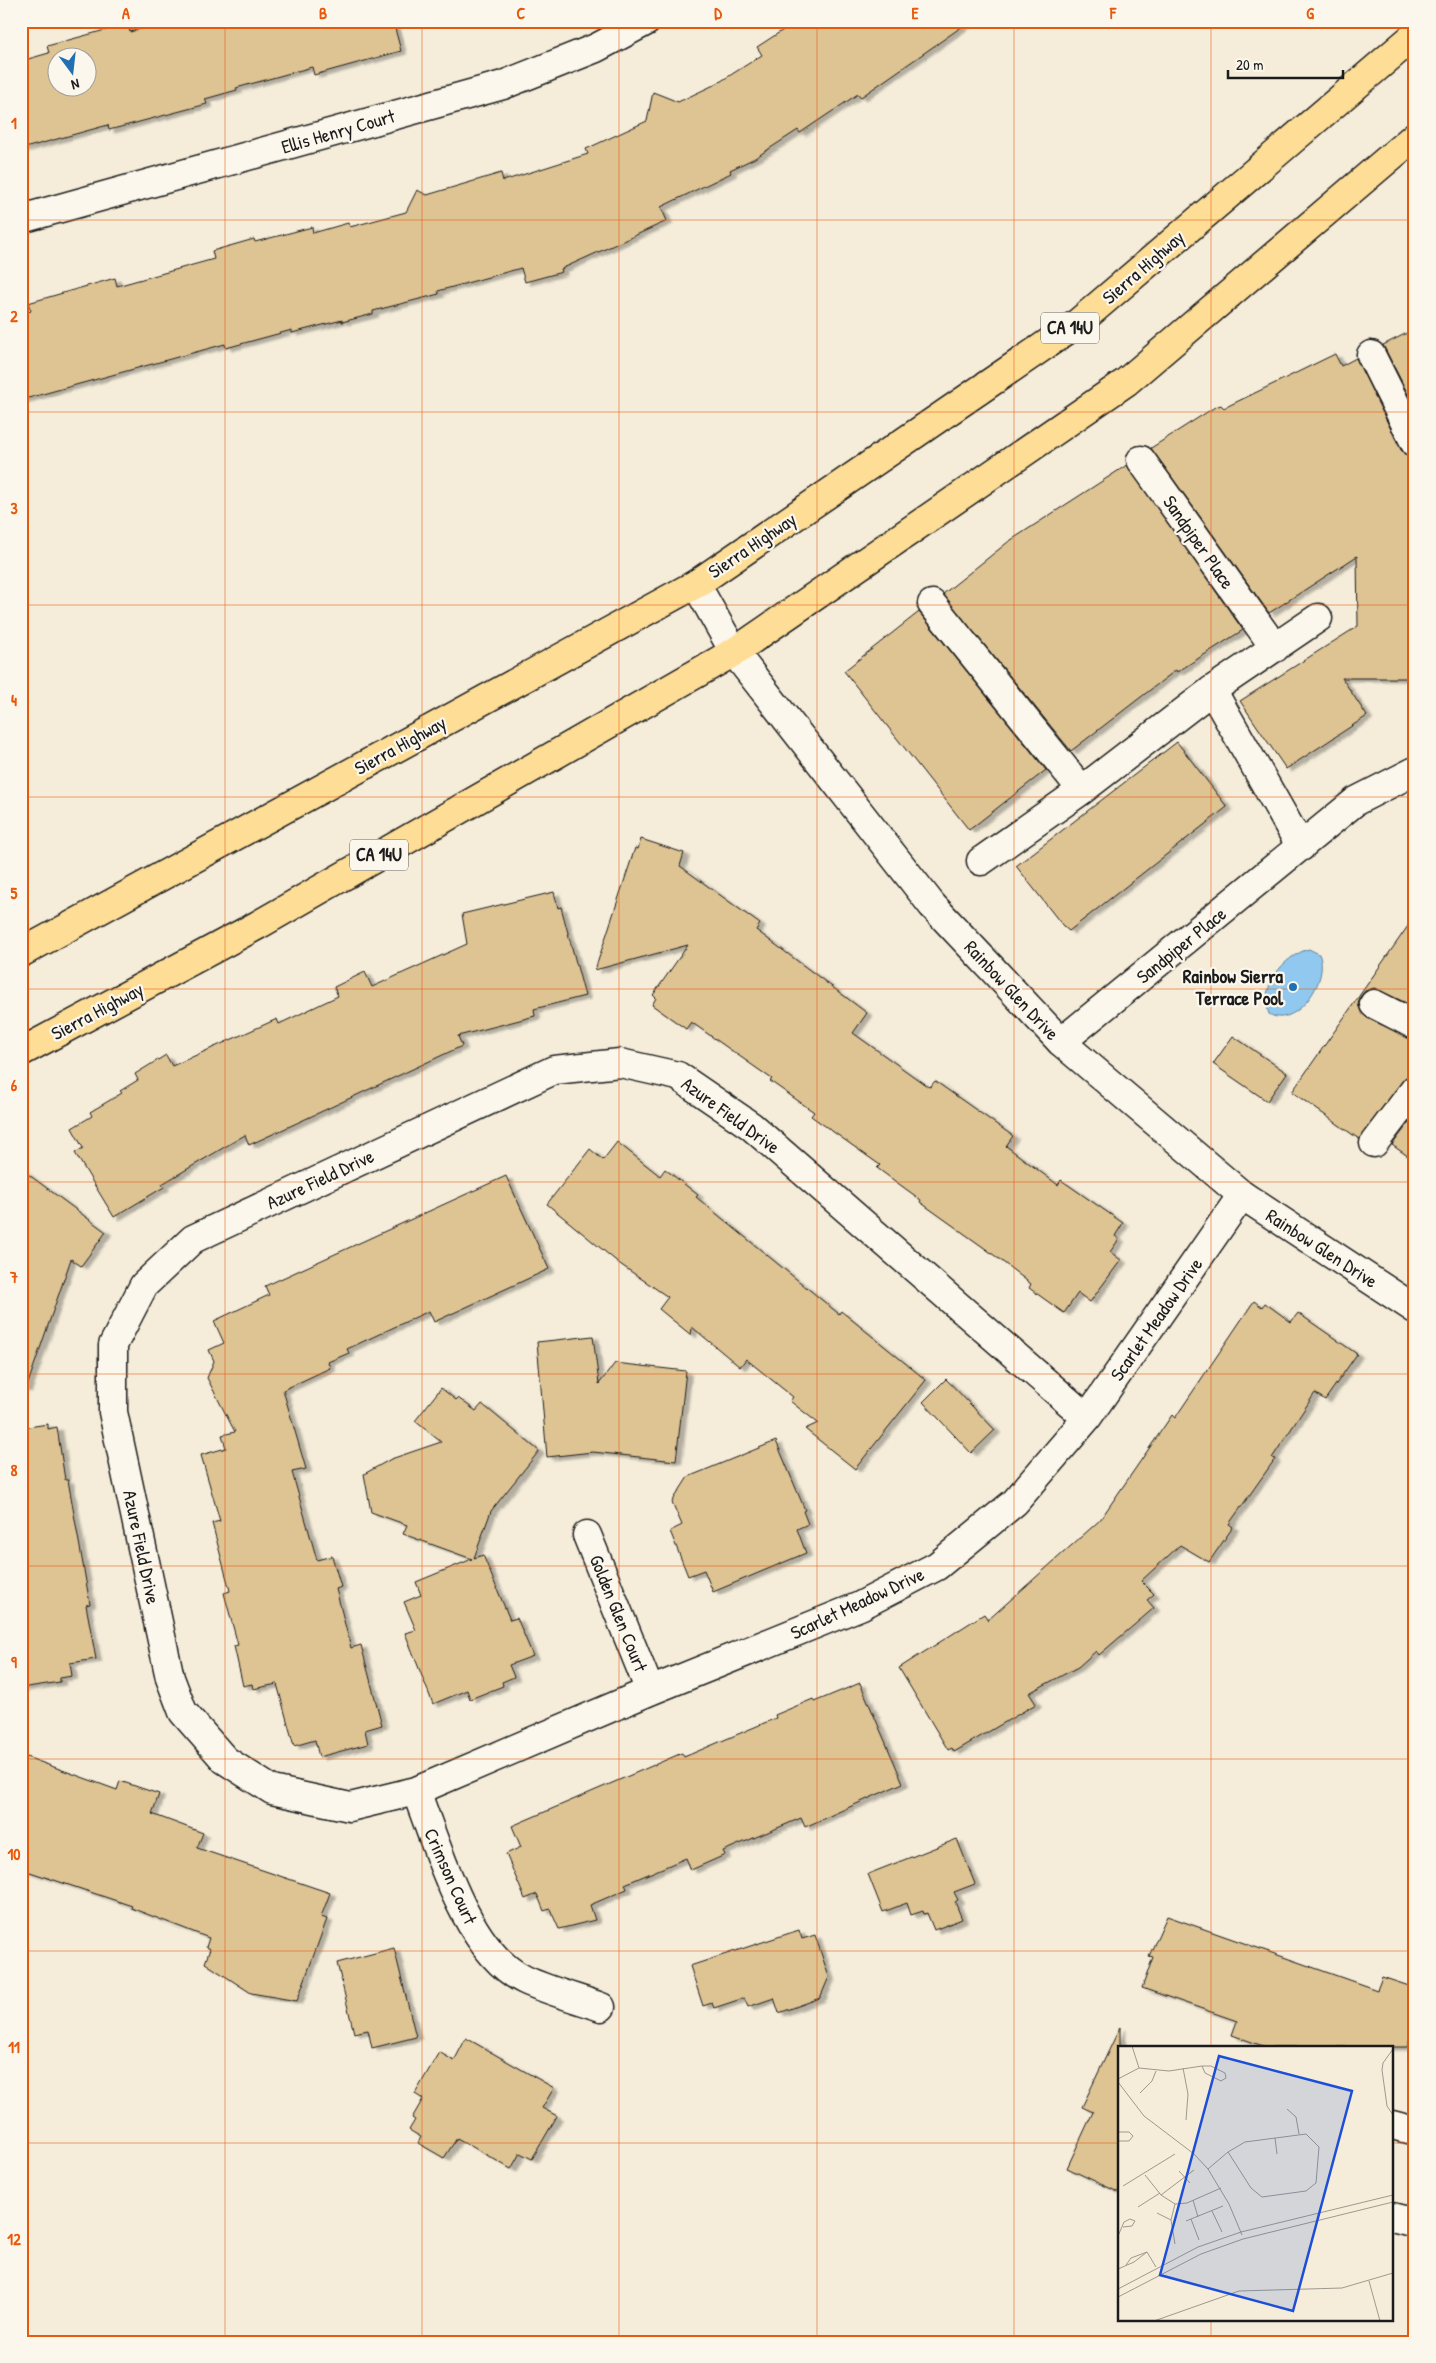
<svg xmlns="http://www.w3.org/2000/svg" width="1436" height="2363" font-family="'Patrick Hand',sans-serif">
<style>
.water{fill:#90c8ef;stroke:#62839b}
.building{fill:#dec393;stroke:#1c1c1c;fill-rule:evenodd;filter:url(#shadow)}
.lines{fill:none;stroke-linecap:round;stroke-linejoin:round}
.minor-casing{stroke:#1c1c1c;stroke-width:31}
.tertiary-casing{stroke:#1c1c1c;stroke-width:31}
.primary-casing{stroke:#1c1c1c;stroke-width:31}
.minor{stroke:#fbf7ec;stroke-width:28}
.tertiary{stroke:#fbf7ec;stroke-width:28}
.primary{stroke:#fedd96;stroke-width:28}
.grid{fill:none;stroke:#e8590c;stroke-width:1;stroke-opacity:0.55}
.poi-dot{fill:#1f6fb2;stroke:#fbf7ec;stroke-width:2}
.labels{text-anchor:middle;stroke-width:4.5;stroke-linejoin:round;paint-order:stroke}
.shield{fill:#fbf7ec;stroke:#5f5e5a;stroke-width:1}
.shield-label{font-size:18px;font-weight:bold;fill:#1c1c1c}
.street-label{font-size:19px;fill:#1c1c1c;stroke:#fbf7ec}
.poi-label{font-size:19px;font-weight:bold;fill:#1c1c1c;stroke:#fbf7ec;text-anchor:end}
.inset-road{fill:none;stroke:#9e998e;stroke-width:1}
.view{fill:#1d4ed8;fill-opacity:0.15;stroke:#1d4ed8;stroke-width:2.5}
.inset-edge{fill:none;stroke:#1c1c1c;stroke-width:2.5}
.neatline{fill:none;stroke:#e8590c;stroke-width:2}
.grid-label{font-size:16px;text-anchor:middle;font-weight:bold;fill:#e8590c}
</style>
<defs>
<filter id="shadow"><feDropShadow dx="5.5" dy="3" stdDeviation="1" flood-color="#0004"/></filter>
</defs>
<rect width="100%" height="100%" fill="#f5edda"/>
<filter id="ink" filterUnits="userSpaceOnUse"><feTurbulence type="fractalNoise" baseFrequency=".02" numOctaves="2"/><feDisplacementMap in="SourceGraphic" scale="10" xChannelSelector="R" yChannelSelector="G"/><feConvolveMatrix kernelMatrix="1 2 1 2 8 2 1 2 1" color-interpolation-filters="sRGB"/></filter>
<g filter="url(#ink)">
<!-- water -->
<path class="water" d="M1309 949 1319 954C1331 981 1294 1030 1269 1014 1259 987 1283 956 1309 949Z"/>
<!-- building -->
<path class="building" d="M168 21H393L401 51 314 75 312 67 236 88 237 90 205 99 207 104 109 130 108 125 21 149V61L49 53 47 46 127 24 130 32ZM58 58H88V88H58Z
M797 21H970L861 97 858 94 800 133 798 130 755 158 730 170 731 173 661 207 667 221 561 269 562 272 525 282 521 268 438 291 439 294 373 311V314L342 322V320L292 333V330L226 348 225 344 21 400V314L31 311 28 303 115 278 117 286 214 259 212 251 254 239 255 242 312 227 313 233 348 223 350 227 406 212 417 190 427 195 501 173 503 181 588 154 586 149 647 121 653 92 678 102 718 83 762 55 757 47Z
M1415 329V408L1383 345Z
M1335 354 1341 366 1356 358 1401 450 1407 456 1415 459V678H1342L1367 716 1286 769 1240 701 1358 626 1357 556 1269 613 1151 448 1215 407 1221 405 1224 408Z
M1127 465 1243 630 1177 672 1176 670 1071 751 943 594 1008 542Z
M919 612 1046 770 969 830 844 671Z
M1177 742 1227 807 1069 931 1063 926 1016 866Z
M641 839 684 853 680 866 760 924 756 930 867 1013 853 1033 927 1086 930 1087 935 1081 1013 1136 1006 1146 1058 1185 1061 1180 1123 1223 1115 1236 1119 1239 1110 1252 1121 1260 1090 1302 1078 1293 1064 1313 1029 1288 1031 1284 990 1252 920 1202 921 1200 877 1168 880 1165 811 1116 814 1112 770 1081 772 1079 691 1022 686 1029 652 1005 656 998 653 995 688 945 595 970 635 848 638 849Z
M554 892 558 908 561 907 585 996 534 1009 535 1016 458 1036 462 1046 299 1122 249 1145 245 1135 162 1184 164 1187 114 1217 75 1153 83 1148 72 1128 92 1116 90 1112 122 1093 120 1091 138 1080 135 1074 166 1055 172 1066 277 1019 279 1024 338 996 334 987 365 972 372 987 467 944 462 914Z
M1415 916V1007L1374 988 1365 991 1360 997 1358 1004 1361 1012 1367 1018 1415 1040V1074L1409 1075 1403 1080 1359 1139 1292 1092Z
M1233 1036 1287 1073 1267 1101 1213 1064Z
M1415 1115V1161L1392 1145Z
M617 1142 660 1176 665 1169 698 1195 696 1197 839 1314 841 1311 926 1380 855 1469 805 1429 818 1423 790 1401 793 1397 746 1359 740 1367 692 1327 691 1335 659 1309 668 1297 620 1264 547 1204 590 1149 603 1160Z
M21 1169 106 1232 81 1266 71 1259 26 1389 21 1388Z
M506 1176 549 1269 434 1322 429 1311 347 1349 349 1353 328 1362 330 1368 283 1390 306 1469 292 1472 317 1560 332 1556 341 1587 336 1589 351 1648 361 1645 382 1725 365 1730 368 1744 319 1757 315 1740 294 1746 277 1684 253 1689 252 1684 243 1686 234 1646 238 1645 224 1593 230 1591 212 1523 220 1521 201 1455 226 1448 222 1435 235 1432 207 1378 214 1361 209 1350 224 1343 214 1321 269 1295 265 1286Z
M1254 1301 1262 1307 1265 1303 1291 1322 1298 1313 1357 1354 1325 1400 1315 1393 1272 1458 1275 1459 1229 1524 1233 1527 1209 1562 1180 1545 1141 1581 1154 1594 1147 1600 1154 1608 1099 1655 1096 1651 1078 1667 1029 1693 1036 1704 954 1752 952 1748 948 1750 899 1668 984 1614 988 1620 1100 1520 1172 1415 1175 1418Z
M593 1336 599 1384 615 1363 686 1371 676 1461 593 1452 547 1457 537 1342Z
M946 1379 995 1430 971 1453 923 1402Z
M441 1388 456 1400 458 1398 476 1411 482 1404 539 1451 491 1511 474 1558 483 1555 510 1620 517 1618 533 1656 509 1665 514 1677 502 1682 503 1686 470 1699 467 1690 433 1704 405 1633 416 1630 404 1602 421 1595 416 1582 472 1559 403 1534 407 1525 371 1512 364 1474 391 1459 441 1442 415 1421Z
M48 1424V1429L57 1427 65 1480H68L90 1604 86 1605 96 1659 70 1663 72 1676 60 1678V1682L21 1688V1428Z
M776 1441 805 1510 803 1511 808 1524 797 1529 806 1553 713 1592 704 1570 688 1576 670 1531 682 1525 672 1502 688 1477Z
M860 1683 903 1783 805 1827 801 1818 723 1851 725 1855 691 1870 686 1858 625 1884 627 1889 590 1905 595 1920 559 1929 550 1909 544 1911 537 1894 525 1899 506 1854 521 1847 512 1826 682 1753 684 1757 776 1718 775 1715 813 1699 814 1702Z
M21 1755 117 1790 120 1781 159 1794 152 1814 203 1833 197 1848 330 1893 321 1917 327 1919 297 2001 251 1993 205 1963 210 1949 206 1947 209 1938 131 1908 132 1906 21 1869Z
M957 1839 975 1884 954 1892 958 1900 955 1902 962 1919 934 1930 927 1913 924 1914 923 1911 911 1915 907 1903 883 1912 868 1874Z
M1167 1916 1377 1990 1382 1977 1415 1988V2026L1407 2047H1266L1232 2035 1237 2021 1142 1988 1153 1957 1149 1956Z
M799 1930 802 1939 815 1935 829 1977 820 1998 779 2013 774 1998 748 2007 744 1998 714 2008 712 2003 703 2006 690 1966Z
M394 1948 416 2037 372 2048 368 2030 354 2033 337 1963Z
M1120 2027V2193L1067 2168 1093 2112 1082 2107Z
M466 2038 554 2088 542 2108 557 2116 532 2159 520 2153 511 2169 457 2138 444 2158 418 2143 421 2137 409 2130 415 2120 412 2118 423 2099 415 2094 439 2052 454 2061Z"/>
<g class="lines">
<!-- minor casing -->
<g class="minor-casing">
<path id="minor" d="M21 219 503 85 596 48 647 21
M1371 355 1415 443
M1141 460 1275 648
M932 604 1082 790
M1212 690 1301 847
M981 861 1082 790 1212 690 1318 618
M1374 1004 1415 1025
M1061 1042 1356 801 1415 771
M1374 1143 1415 1089
M1087 1418 751 1126 678 1076 620 1063 554 1070 193 1239 144 1285 113 1345V1412L170 1678 183 1712 225 1760 272 1790 350 1807 416 1791 650 1691 860 1606 937 1566 1015 1502 1087 1418 1242 1195
M587 1535 650 1691
M416 1791C438 1848 467 1953 525 1980 549 1991 576 1998 601 2007
M1392 2125 1415 2131
M1392 2217 1415 2223"/>
</g>
<!-- tertiary casing -->
<g class="tertiary-casing">
<path id="tertiary" d="M696 584 734 652 932 905 1061 1042 1242 1195 1415 1309"/>
</g>
<!-- primary casing -->
<g class="primary-casing">
<path id="primary" d="M21 953 696 584 1079 322 1415 35
M21 1052 258 925 734 652 1126 382 1415 136"/>
</g>
<!-- minor -->
<use href="#minor" class="minor"/>
<!-- tertiary -->
<use href="#tertiary" class="tertiary"/>
<!-- primary -->
<use href="#primary" class="primary"/>
</g>
</g>
<!-- grid -->
<path class="grid" d="M225 21V2342M422 21V2342M619 21V2342M817 21V2342M1014 21V2342M1211 21V2047M21 220H1415M21 412H1415M21 605H1415M21 797H1415M21 989H1415M21 1182H1415M21 1374H1415M21 1566H1415M21 1759H1415M21 1951H1415M21 2143H1120M1392 2143H1415M1211 2319V2342"/>
<!-- markers -->
<circle class="poi-dot" cx="1293" cy="987" r="5"/>
<g class="labels">
<!-- shield labels -->
<g class="shield">
<rect x="1041" y="312.5" width="58" height="31" rx="4"/>
<rect x="350" y="839.5" width="58" height="31" rx="4"/>
</g>
<g class="shield-label">
<text x="1070" y="334">CA 14U</text>
<text x="379" y="861">CA 14U</text>
</g>
<!-- street labels -->
<g class="street-label">
<text transform="translate(338 131) rotate(-16)" y="7">Ellis Henry Court</text>
<text transform="translate(1143 267) rotate(-41)" y="7">Sierra Highway</text>
<text transform="translate(1199 542) rotate(55)" y="7">Sandpiper Place</text>
<text transform="translate(752 545) rotate(-34)" y="7">Sierra Highway</text>
<text transform="translate(400 745) rotate(-29)" y="7">Sierra Highway</text>
<text transform="translate(1181 945) rotate(-39)" y="7">Sandpiper Place</text>
<text transform="translate(1012 990) rotate(47)" y="7">Rainbow Glen Drive</text>
<text transform="translate(97 1011) rotate(-28)" y="7">Sierra Highway</text>
<text transform="translate(731 1115) rotate(36)" y="7">Azure Field Drive</text>
<text transform="translate(320 1179) rotate(-25)" y="7">Azure Field Drive</text>
<text transform="translate(1322 1248) rotate(33)" y="7">Rainbow Glen Drive</text>
<text transform="translate(1156 1319) rotate(-55)" y="7">Scarlet Meadow Drive</text>
<text transform="translate(142 1547) rotate(78)" y="7">Azure Field Drive</text>
<text transform="translate(857 1603) rotate(-25)" y="7">Scarlet Meadow Drive</text>
<text transform="translate(619 1613) rotate(68)" y="7">Golden Glen Court</text>
<text transform="translate(451 1876) rotate(66)" y="7">Crimson Court</text>
</g>
<!-- poi labels -->
<g class="poi-label">
<text x="1283" y="983">Rainbow Sierra<tspan x="1283" dy="22">Terrace Pool</tspan></text>
</g>
</g>
<!-- overview -->
<g transform="translate(1118 2046)">
<rect width="275" height="275" fill="#f5edda"/>
<path class="inset-road" d="M14 0 21 22M275 3 265 17 264 24 269 60 275 69M84 20H93L107 27 108 32 103 35 87 27ZM65 22 70 48 68 74M0 33 21 22 51 25 84 20M0 36 26 70 76 108 90 123 111 158 124 189M22 47 34 35 38 25M169 63 178 71 181 88M0 86H11L15 90 11 95H0M157 92 159 108M90 123 110 106 127 96 188 88 201 101 198 137 188 145 144 151 133 142 110 106M61 125 72 137M27 129 43 149 57 158 69 157 103 142M5 140 57 108M43 149 76 124M75 154 80 171M20 161 42 147M94 165 104 186M39 167 53 174M73 173 81 194M68 175 105 160M0 190 6 176 12 173 17 175 14 180 5 181M57 198 53 174 57 158M29 206 38 221M0 223 16 216 29 206 13 212 8 219M251 235 262 275M0 243 80 201 123 186 275 149M0 251 83 208 125 193 275 156M36 275 121 245 224 242 275 227"/>
<path class="view" d="M101 10 234 45 175 265 42 229Z"/>
<rect width="275" height="275" class="inset-edge"/>
</g>
<!-- margin -->
<rect width="1436" height="2363" fill="none" stroke="#fbf7ec" stroke-width="55"/>
<!-- north arrow -->
<g transform="translate(72 72) rotate(165)"><circle r="24" fill="#fbf7ec" stroke="#a29f99"/>
<path d="M0-4L9 19L0 12L-9 19Z" fill="#1f6fb2"/>
<text y="-8" font-size="14" font-weight="bold" text-anchor="middle" fill="#1c1c1c">N</text>
</g>
<!-- scale -->
<path d="M1228 70v8h115v-8" fill="none" stroke="#1c1c1c" stroke-width="2.5"/>
<text x="1236" y="70" font-size="15" fill="#1c1c1c" stroke="#fbf7ec" stroke-width="4" paint-order="stroke">20 m</text>
<rect x="28" y="28" width="1380" height="2308" class="neatline"/>
<g class="grid-label">
<text x="126" y="19">A</text>
<text x="323" y="19">B</text>
<text x="521" y="19">C</text>
<text x="718" y="19">D</text>
<text x="915" y="19">E</text>
<text x="1113" y="19">F</text>
<text x="1310" y="19">G</text>
<text x="14" y="129">1</text>
<text x="14" y="322">2</text>
<text x="14" y="514">3</text>
<text x="14" y="706">4</text>
<text x="14" y="899">5</text>
<text x="14" y="1091">6</text>
<text x="14" y="1283">7</text>
<text x="14" y="1476">8</text>
<text x="14" y="1668">9</text>
<text x="14" y="1860">10</text>
<text x="14" y="2053">11</text>
<text x="14" y="2245">12</text>
</g>
</svg>
